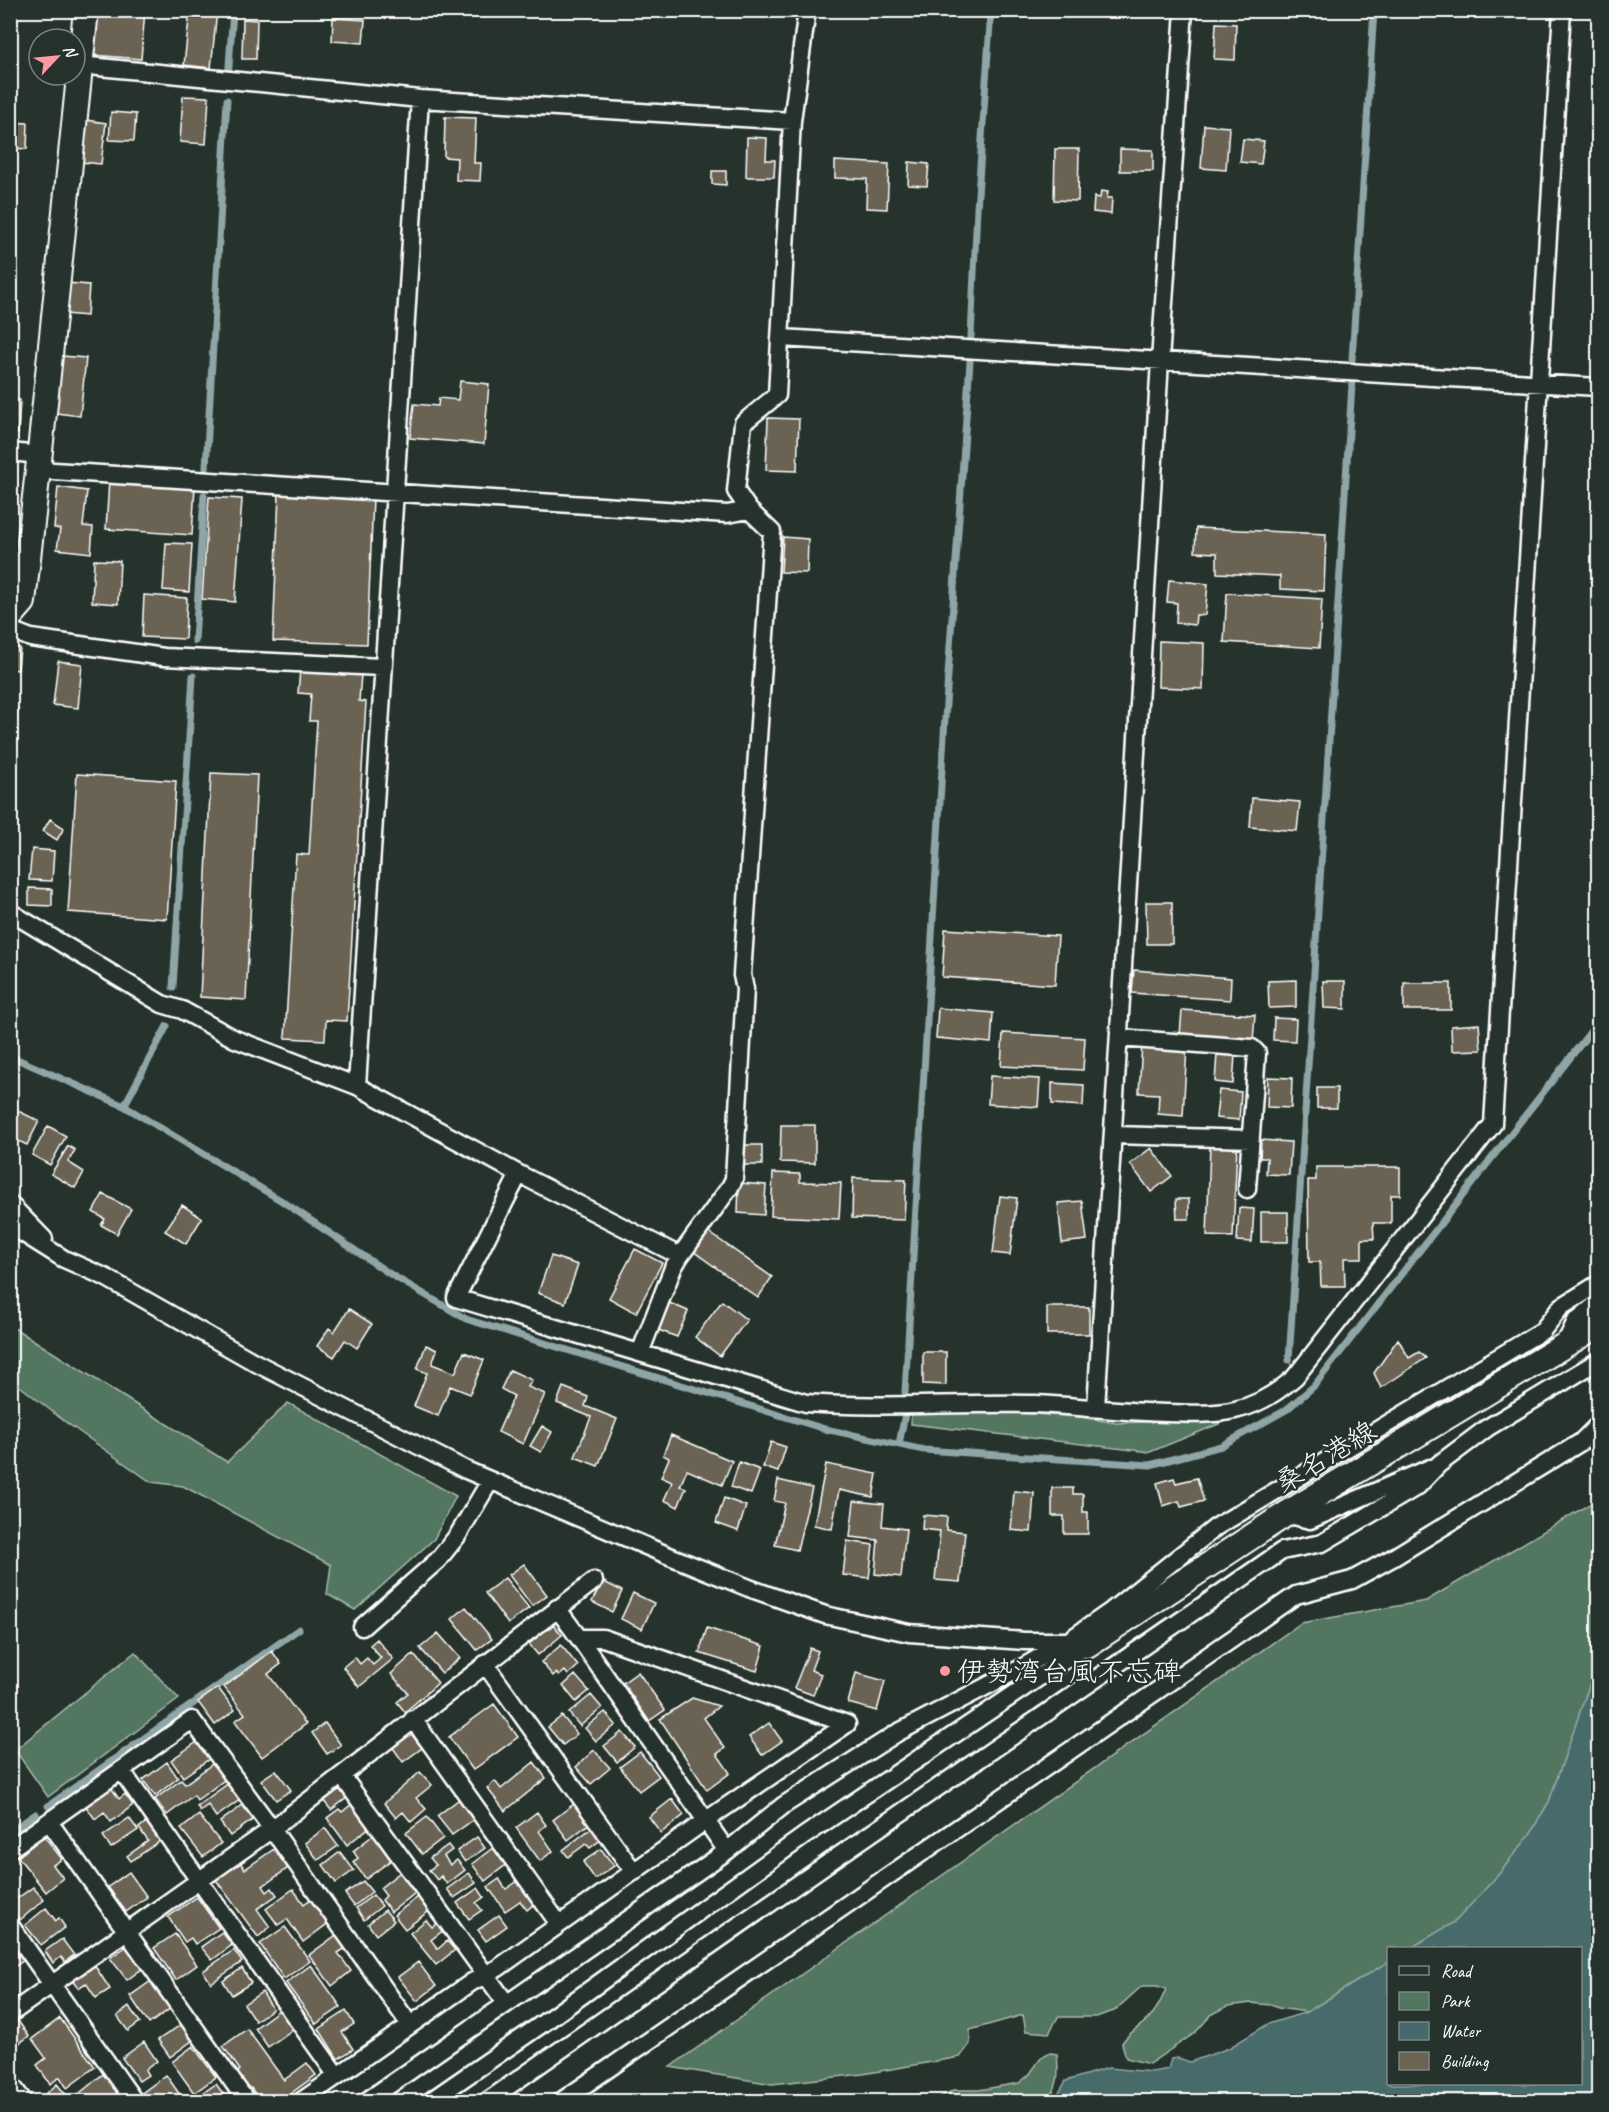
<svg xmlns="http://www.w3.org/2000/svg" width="1609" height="2112" font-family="Caveat,'Klee One',sans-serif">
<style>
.green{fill:#537660;stroke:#a9bab0;stroke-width:1.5}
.water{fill:#466a6b;stroke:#90a6a6;stroke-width:1.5}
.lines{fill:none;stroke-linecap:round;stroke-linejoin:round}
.stream{stroke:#90a6a6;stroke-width:7}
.building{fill:#6b6453;stroke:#fff;stroke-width:1.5}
.street-casing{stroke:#fff;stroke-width:21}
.secondary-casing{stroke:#fff;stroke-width:28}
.street{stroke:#26332d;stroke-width:16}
.secondary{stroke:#26332d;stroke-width:24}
.poi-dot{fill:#ff9aa2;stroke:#26332d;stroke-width:2}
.labels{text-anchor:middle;stroke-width:4.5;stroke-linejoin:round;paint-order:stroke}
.street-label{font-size:28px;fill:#fff;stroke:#26332d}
.poi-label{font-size:28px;fill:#fff;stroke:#26332d;text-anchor:start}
</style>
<rect width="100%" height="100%" fill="#26332d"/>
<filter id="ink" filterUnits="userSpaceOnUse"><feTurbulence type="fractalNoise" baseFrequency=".0167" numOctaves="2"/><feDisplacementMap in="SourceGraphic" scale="12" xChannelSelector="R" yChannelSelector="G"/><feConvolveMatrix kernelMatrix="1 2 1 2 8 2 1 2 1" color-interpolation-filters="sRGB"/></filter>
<g filter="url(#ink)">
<!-- green -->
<path class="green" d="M11 1326 227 1462 288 1403 456 1496 434 1539 355 1610 327 1594 331 1565 183 1486 151 1482 64 1421 11 1379Z
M911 1413H1017L1080 1417 1116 1423 1231 1419 1150 1452 911 1424Z
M1598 1499V1660L1549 1802 1529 1836 1499 1874 1456 1921 1411 1948H1388V1962L1307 2012 1278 2008 1271 2005 1251 2003 1228 2006 1211 2015 1195 2033 1149 2064 1126 2058 1122 2043C1129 2032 1139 2028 1148 2019 1157 2010 1161 2001 1166 1989L1157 1986H1142L1114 2011 1096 2017H1058L1049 2033 1026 2031 1023 2015 970 2030V2044L960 2057 863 2074 772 2084 670 2067 1301 1623 1426 1601Z
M135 1652 179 1699 48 1797 15 1750Z
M1050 2053 1057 2054C1059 2073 1059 2087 1047 2101H939L938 2098 954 2090H979L1019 2083 1029 2075 1041 2058Z"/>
<!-- water -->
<path class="water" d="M1598 1660V2101H1054L1066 2081 1108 2068 1152 2072 1168 2069 1171 2059 1178 2058 1190 2062 1229 2048 1268 2024 1307 2012 1388 1962V2084H1580V1948H1411L1456 1921 1499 1874 1529 1836 1549 1802Z"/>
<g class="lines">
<!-- stream -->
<path class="stream" d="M228 80 233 10
M971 337 977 209 991 10
M1352 360 1374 10
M206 468 227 100
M195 641 204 495
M173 987 193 676
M10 1056 124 1106 282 1201 390 1274 466 1319 825 1429 924 1450 1150 1465 1221 1446 1286 1410 1314 1386 1598 1022
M124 1106 167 1026
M1289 1360 1352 385
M905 1392 945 718 970 361
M899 1444 905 1414
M48 1806 299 1629
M10 1832 36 1814"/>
</g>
<!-- building -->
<path class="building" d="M121 10H145L141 59 92 55 96 11 120 13Z
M190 10H217L211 68 184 65Z
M749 10H781L780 14Z
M333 18 365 20 363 43 332 41Z
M243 19 257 20 256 59H242Z
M1216 23 1236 24 1235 60 1214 59Z
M183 96 209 97 206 144 180 142Z
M111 112 136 114 134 141 109 140Z
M445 117 476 118 474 163H481L480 181 456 180 457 158 444 157Z
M86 120 106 123 101 164 81 162Z
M10 122 28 123 27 149 10 148Z
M1204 125 1229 127 1226 170 1201 168Z
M747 137 767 138 766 160H775L774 177H746Z
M1243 139 1264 141 1261 164 1240 162Z
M1055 149H1079L1078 201 1054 200Z
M1120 149 1153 150V171H1120Z
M835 161 889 164 887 209 866 208 867 179 835 178Z
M909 162 929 164 927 186 908 185Z
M712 171H726V185L712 184Z
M1101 191 1108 192 1107 198H1112L1111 214 1093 212 1094 197 1100 198Z
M67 283 89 285 87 316 65 314Z
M62 356 86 358 80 416 56 413Z
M460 381 489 384 484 444 410 438 414 404 438 406 439 398 458 400Z
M10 400H20L18 434 10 433Z
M768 418 799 419 797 471 766 470Z
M109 480 195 486 192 535 106 529Z
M58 487 87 491 83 526 93 527 91 553 57 549 60 529 54 528Z
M279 493 373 497 367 644 273 641Z
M209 497 242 499 235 602 202 599Z
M1196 528 1326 534 1324 591 1280 589V576L1217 573V553L1195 552Z
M783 537 808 539 807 573 781 572Z
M166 543 192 544 189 592 163 590Z
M94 560 120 561 118 604 92 602Z
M1169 580 1208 584 1205 615H1196L1195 625 1176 623 1177 603 1167 602Z
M1227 593 1322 599 1319 648 1224 642Z
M144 595 187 598 185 639 142 637Z
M1159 641 1204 643 1203 689 1158 687Z
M10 647 20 648 18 670 10 669Z
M58 661 82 664 78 708 53 705Z
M300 670 361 674 359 701 366 702 347 1021 326 1020 325 1040 285 1038 296 854 309 855 317 721H309L311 694 298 693Z
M10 708 18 709 14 744 10 743Z
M211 773 257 775 246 1000 200 997Z
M77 774 176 781 167 919 68 912Z
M1252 798 1300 802 1297 831 1250 827Z
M50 819 64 828 57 840 43 831Z
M32 849 54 851 52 881 29 880Z
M29 888 52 889V906L29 905Z
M1146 902H1172V944H1147Z
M945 929 1058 936 1055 985 942 977Z
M1134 970 1231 978 1230 1000 1132 993Z
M1296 980V1007L1269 1008 1268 981Z
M1323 981H1345V1009L1324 1008Z
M1404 983H1451V1010H1404Z
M938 1008 993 1013 991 1043 936 1038Z
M1182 1010 1255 1015 1253 1041 1180 1035Z
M1274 1018 1296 1019 1295 1041 1273 1040Z
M1479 1024 1481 1050 1452 1051 1451 1026Z
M1003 1033 1085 1038 1083 1070 1001 1066Z
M1142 1043 1187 1046 1183 1116 1158 1114 1159 1094 1139 1093Z
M1217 1054 1235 1055 1233 1084 1215 1082Z
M990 1076 1040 1079 1038 1107 988 1104Z
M1268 1077 1292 1078 1291 1108 1267 1107Z
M1052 1083 1084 1085 1083 1106 1052 1104Z
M1317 1088H1337V1108H1317Z
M1219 1090 1241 1092 1239 1120 1216 1118Z
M10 1107 39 1121 27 1145 10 1137Z
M781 1125H815V1163L780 1162Z
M48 1126 66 1136 50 1165 32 1155Z
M1261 1140 1291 1142 1289 1175 1266 1174 1267 1158H1260Z
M1210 1144 1237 1145 1233 1237 1207 1236Z
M744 1145H762V1165H743Z
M68 1146 75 1150 68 1162 84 1172 75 1188 51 1174Z
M1151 1148 1172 1176 1151 1192 1130 1164Z
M1316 1167H1400V1195H1391V1223H1373L1374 1239H1362V1258H1344L1345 1286H1321L1320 1262H1309L1308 1180H1316Z
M773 1173 800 1174V1182L841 1183 839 1219 771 1216Z
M853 1178 906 1180 904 1220 852 1218Z
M739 1183 766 1185 764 1215 738 1213Z
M103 1194 131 1209 117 1234 101 1225 105 1219 93 1212Z
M1000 1196 1017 1198 1010 1255 993 1253Z
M1176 1199H1189V1219H1177Z
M1082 1201 1087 1240 1062 1243 1058 1203Z
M182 1205 202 1218 186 1244 165 1231Z
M1239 1208 1254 1209 1252 1242 1237 1241Z
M1261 1212H1288V1242H1261Z
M707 1231 772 1277 758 1298 693 1251Z
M635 1249 662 1263 636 1313 609 1298Z
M551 1256 578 1265 565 1303 538 1293Z
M722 1301 747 1320 720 1356 695 1337Z
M667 1302 688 1311 677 1337 656 1329Z
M1047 1307H1089V1334H1047Z
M349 1309 372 1324 357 1348 345 1340 334 1357 317 1346 329 1328 334 1332Z
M1398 1339 1409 1358 1419 1352 1426 1358 1381 1388 1374 1373Z
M426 1345 437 1350 432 1364 455 1373 464 1352 484 1360 470 1394 450 1386 438 1416 414 1406 427 1373 417 1369Z
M923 1352H946V1385L923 1384Z
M510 1370 532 1380 528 1387 545 1394 523 1444 498 1432 514 1396 501 1389Z
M563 1387 588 1397 585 1406 617 1419 598 1466 575 1457 591 1417 557 1403Z
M542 1426 552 1432 541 1452 530 1446Z
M671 1435 732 1461 722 1485 687 1470 680 1486 686 1488 678 1507 664 1500 672 1482 661 1477 669 1458 663 1455Z
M771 1442 786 1447 778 1472 763 1467Z
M739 1462 760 1470 751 1494 731 1487Z
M826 1464 877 1474 873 1497 839 1490 832 1529 814 1525Z
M1174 1478 1176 1483 1197 1478 1204 1501 1181 1507 1179 1501 1163 1506 1157 1483Z
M778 1480 812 1488 797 1550 775 1545 785 1503 774 1501Z
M1052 1488H1073V1494H1083V1512H1088V1534H1064V1516H1052Z
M1014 1491 1034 1493 1031 1532 1011 1530Z
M724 1498 746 1506 738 1531 716 1523Z
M854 1501 884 1504 882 1526 906 1529 901 1577 875 1574 878 1540 850 1537Z
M923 1515 947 1517 946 1530 965 1532 960 1582 935 1580 940 1531 922 1529Z
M847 1541 873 1545 869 1578 843 1575Z
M524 1564 547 1595 532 1606 509 1575Z
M505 1578 529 1608 508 1624 485 1593Z
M602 1581 622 1591 612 1612 592 1602Z
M633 1593 654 1603 642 1629 621 1619Z
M466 1607 492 1639 477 1650 452 1619Z
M553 1624 562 1635 538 1655 529 1644Z
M707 1628 764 1646 757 1671 699 1653Z
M438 1633 460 1658 442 1673 420 1648Z
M377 1639 393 1659 359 1687 343 1667 355 1657 360 1664 367 1658 373 1665 381 1658 370 1645Z
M561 1645 578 1666 568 1675 565 1671 559 1676 556 1673 553 1676 541 1662Z
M810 1648 818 1651 811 1670 821 1674 813 1695 794 1688Z
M272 1651 281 1664 268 1674 306 1724 262 1757 235 1721 245 1714 224 1687Z
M413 1654 438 1683 405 1712 397 1702 408 1693 391 1674Z
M638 1672 665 1710 649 1721 623 1683Z
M856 1673 885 1681 877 1711 848 1703Z
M575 1675 589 1691 576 1702 563 1686Z
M218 1688 235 1710 215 1725 198 1702Z
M591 1695 602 1708 580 1726 569 1713Z
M692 1698 719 1706 704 1718 725 1748 717 1754 730 1773 707 1790 660 1719Z
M494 1704 518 1737 473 1770 449 1737Z
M605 1712 616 1725 596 1741 585 1728Z
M562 1716 577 1734 563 1745 548 1727Z
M325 1723 341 1745 327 1754 312 1733Z
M769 1723 782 1741 762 1755 749 1737Z
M409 1731 422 1748 403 1762 391 1745Z
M622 1732 635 1747 617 1762 604 1746Z
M200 1740 212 1757 183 1777 171 1760Z
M594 1750 610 1768 591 1784 576 1767Z
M640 1752 659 1776 639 1791 620 1767Z
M167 1762 178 1778 155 1796 143 1780Z
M215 1762 227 1778 197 1800 194 1795 167 1815 155 1799 181 1780 185 1784Z
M534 1762 546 1778 505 1811 487 1788 495 1781 501 1789Z
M276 1770 291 1790 276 1800 261 1780Z
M420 1772 432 1785 416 1798 426 1809 411 1822 403 1812 396 1818 384 1803Z
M229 1783 241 1799 216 1817 208 1805 200 1811 197 1806Z
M110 1786 119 1799 125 1794 133 1805 111 1822 104 1812 95 1819 85 1805Z
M339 1786 348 1797 331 1810 323 1800Z
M462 1797 477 1817 452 1835 437 1816Z
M672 1799 684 1815 661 1833 649 1817Z
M353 1803 371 1826 347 1845 327 1818 339 1809 342 1812Z
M575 1803 590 1823 568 1840 553 1820Z
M244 1804 255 1818 230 1836 220 1822Z
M537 1812 546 1825 539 1831 553 1851 540 1861 516 1828Z
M199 1815 221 1843 203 1857 181 1829Z
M427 1817 443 1838 422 1854 406 1833Z
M129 1818 138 1830 111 1848 103 1836Z
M146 1822 160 1841 131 1861 127 1856 148 1841 139 1828Z
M594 1826 603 1838 590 1848 586 1844 568 1857 563 1850Z
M325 1828 338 1846 318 1860 305 1843Z
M376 1833 395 1857 366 1879 353 1862 358 1858 353 1851Z
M44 1836 62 1859 53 1865 63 1878 46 1892 18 1857Z
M477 1837 485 1848 465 1862 457 1851Z
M448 1845 452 1850 444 1856 450 1865 457 1860 465 1870 447 1884 441 1876 437 1880 429 1870 436 1865 430 1858Z
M494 1847 507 1864 485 1881 472 1864Z
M274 1849 288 1868 263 1886 267 1892 272 1888 277 1895 257 1909 270 1927 258 1937 216 1880 240 1862 245 1869Z
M601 1849 614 1866 595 1879 583 1862Z
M340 1852 354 1870 336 1883 323 1865Z
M404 1869 419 1890 391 1912 382 1900 386 1896 380 1888Z
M129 1872 147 1897 126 1912 108 1887Z
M469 1873 476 1883 454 1898 447 1889Z
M499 1879 506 1889 518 1881 534 1904 527 1910 520 1901 505 1911 488 1887Z
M363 1881 372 1892 354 1906 345 1894Z
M33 1887 44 1900 20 1920 10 1907V1904Z
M478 1888 484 1897 476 1903 482 1910 469 1919 457 1903Z
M293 1889 304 1904 312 1898 330 1922 303 1942 287 1919 278 1925 266 1909Z
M422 1894 433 1908 405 1929 394 1915Z
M373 1895 382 1906 364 1920 356 1908Z
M197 1897 219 1928 195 1944 191 1938 185 1942 168 1917Z
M46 1908 56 1921 59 1918 65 1927 41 1945 25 1925Z
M385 1910 394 1921 376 1935 368 1924Z
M499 1915 507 1926 486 1941 478 1930Z
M426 1920 432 1927 439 1922 445 1929 431 1940 438 1949 447 1941 455 1950 436 1965 410 1933Z
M285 1927 310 1961 284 1979 260 1944Z
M222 1932 232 1945 212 1960 201 1947Z
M339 1933 349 1946 338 1953 351 1971 332 1986 309 1955Z
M175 1934 197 1965 176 1980 154 1948Z
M62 1939 74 1955 65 1962 61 1957 53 1963 45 1951Z
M10 1943 24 1960 10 1970Z
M127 1946 143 1968 127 1980 110 1958Z
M234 1950 242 1962 211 1983 203 1971Z
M418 1962 436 1986 417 2001 398 1977Z
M93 1963 110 1989 96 1998 86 1983 78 1988 70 1978Z
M311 1965 341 2007 316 2024 286 1983Z
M242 1968 251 1983 232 1995 223 1981Z
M151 1981 171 2008 149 2024 130 1996Z
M262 1992 273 2009 255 2021 244 2004Z
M129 2007 140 2022 128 2031 117 2016Z
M282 2008 296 2027 268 2047 255 2028Z
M346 2011 354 2024 342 2032 353 2049 338 2059 319 2029Z
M60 2018 95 2067 67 2088 60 2077 50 2084 37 2065 46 2058 32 2039Z
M18 2021 29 2036 10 2050V2027Z
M182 2024 193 2040 170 2057 158 2040Z
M247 2029 284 2080 307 2063 316 2075 279 2102H261L251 2088 247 2091 235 2074 240 2070 223 2046Z
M144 2042 157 2061 145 2070 148 2075 139 2081 122 2058Z
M193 2046 216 2077 194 2093 172 2062Z
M103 2074 120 2095 112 2102H69Z
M166 2075 185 2102H148L142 2093Z
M57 2084 67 2096 61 2102H52L46 2094Z
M216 2084 229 2102H201L197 2097Z"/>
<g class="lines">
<!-- street casing -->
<g class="street-casing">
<path id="street" d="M79 65 420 99 792 121
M781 338 1598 387
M10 452 40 455
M749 510 736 491 743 423 777 395 792 121 807 10
M10 630 31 638 164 657 382 667
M10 912 162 1004 182 1010 235 1039 357 1086 519 1174 680 1256 730 1187 734 1179 745 989 742 975 772 532 749 510 727 514 38 470
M1120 1038 1252 1048 1257 1053 1247 1189
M357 1086 420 99
M1114 1135 1251 1139
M519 1174 456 1298 806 1403C882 1409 958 1402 1035 1404 1079 1406 1123 1412 1167 1413 1190 1414 1213 1415 1235 1410 1258 1405 1278 1392 1295 1377L1493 1124 1562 10
M10 1204 44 1239
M10 1225 64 1259 105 1277 256 1363 466 1470 667 1555 749 1588 825 1615 909 1633 1025 1641H1066
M1564 1346 1576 1321 1598 1303
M640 1353 673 1268 680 1256
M1096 1408 1160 361 1184 10
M1286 1514 1310 1520 1430 1468
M557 1608 579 1638H603L847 1724
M362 1627 438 1560 458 1535 490 1481
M579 1638 727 1851
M485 1664 634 1872
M413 1719 559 1924
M121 1770 337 2076
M342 1776 506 2003
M50 1823 247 2102
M10 1849 192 1720 272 1829 410 2025
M10 1925 135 2102
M10 2014 272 1829 594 1581
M10 2083 24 2102
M300 2102 472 1982 498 1968 705 1821 847 1724
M365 2102 727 1851 784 1805 897 1733 1023 1667 1068 1641 1111 1611 1216 1527 1542 1331 1561 1307 1598 1284
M429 2102 542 2024 804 1836 1087 1645
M486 2102 828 1863 1282 1551 1322 1543 1418 1486 1439 1464 1487 1428 1598 1361
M560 2102 1296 1595 1352 1580 1394 1557 1581 1442 1598 1425"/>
</g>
<!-- secondary casing -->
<g class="secondary-casing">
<path id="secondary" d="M10 617 23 602 38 470 86 10
M1087 1645 1286 1514 1598 1325"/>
</g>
<!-- street -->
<use href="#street" class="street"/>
<!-- secondary -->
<use href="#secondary" class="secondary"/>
</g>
</g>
<!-- markers -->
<circle class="poi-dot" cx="945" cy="1671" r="6"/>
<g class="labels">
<!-- street labels -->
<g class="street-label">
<text transform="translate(1325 1456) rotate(-31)" y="10">桑名港線</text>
</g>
<!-- poi labels -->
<g class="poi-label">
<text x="957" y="1681">伊勢湾台風不忘碑</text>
</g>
</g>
<!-- margin -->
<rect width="1609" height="2112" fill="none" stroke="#26332d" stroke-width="36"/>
<rect x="18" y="18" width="1573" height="2076" fill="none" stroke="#fff" stroke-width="2" filter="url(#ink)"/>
<!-- legend -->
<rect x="1387" y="1947" width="195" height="138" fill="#26332d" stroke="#7d8581" stroke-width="1.5"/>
<rect x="1399" y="1966" width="30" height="9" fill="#26332d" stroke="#7d8581" stroke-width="1.5"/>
<text x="1441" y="1977" font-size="18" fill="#ffffff">Road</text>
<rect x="1399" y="1992" width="30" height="18" fill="#537660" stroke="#7d8581" stroke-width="1.5"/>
<text x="1441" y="2007" font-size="18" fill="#ffffff">Park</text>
<rect x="1399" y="2022" width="30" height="18" fill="#466a6b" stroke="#7d8581" stroke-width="1.5"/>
<text x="1441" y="2037" font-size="18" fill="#ffffff">Water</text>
<rect x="1399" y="2052" width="30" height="18" fill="#6b6453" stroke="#7d8581" stroke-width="1.5"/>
<text x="1441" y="2067" font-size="18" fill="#ffffff">Building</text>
<!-- north arrow -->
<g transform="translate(57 57) rotate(64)"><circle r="28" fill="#26332d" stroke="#7d8581" stroke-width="1.5"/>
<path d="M0-4.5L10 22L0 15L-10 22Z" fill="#ff9aa2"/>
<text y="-9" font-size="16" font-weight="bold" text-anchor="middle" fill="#ffffff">N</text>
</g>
</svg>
